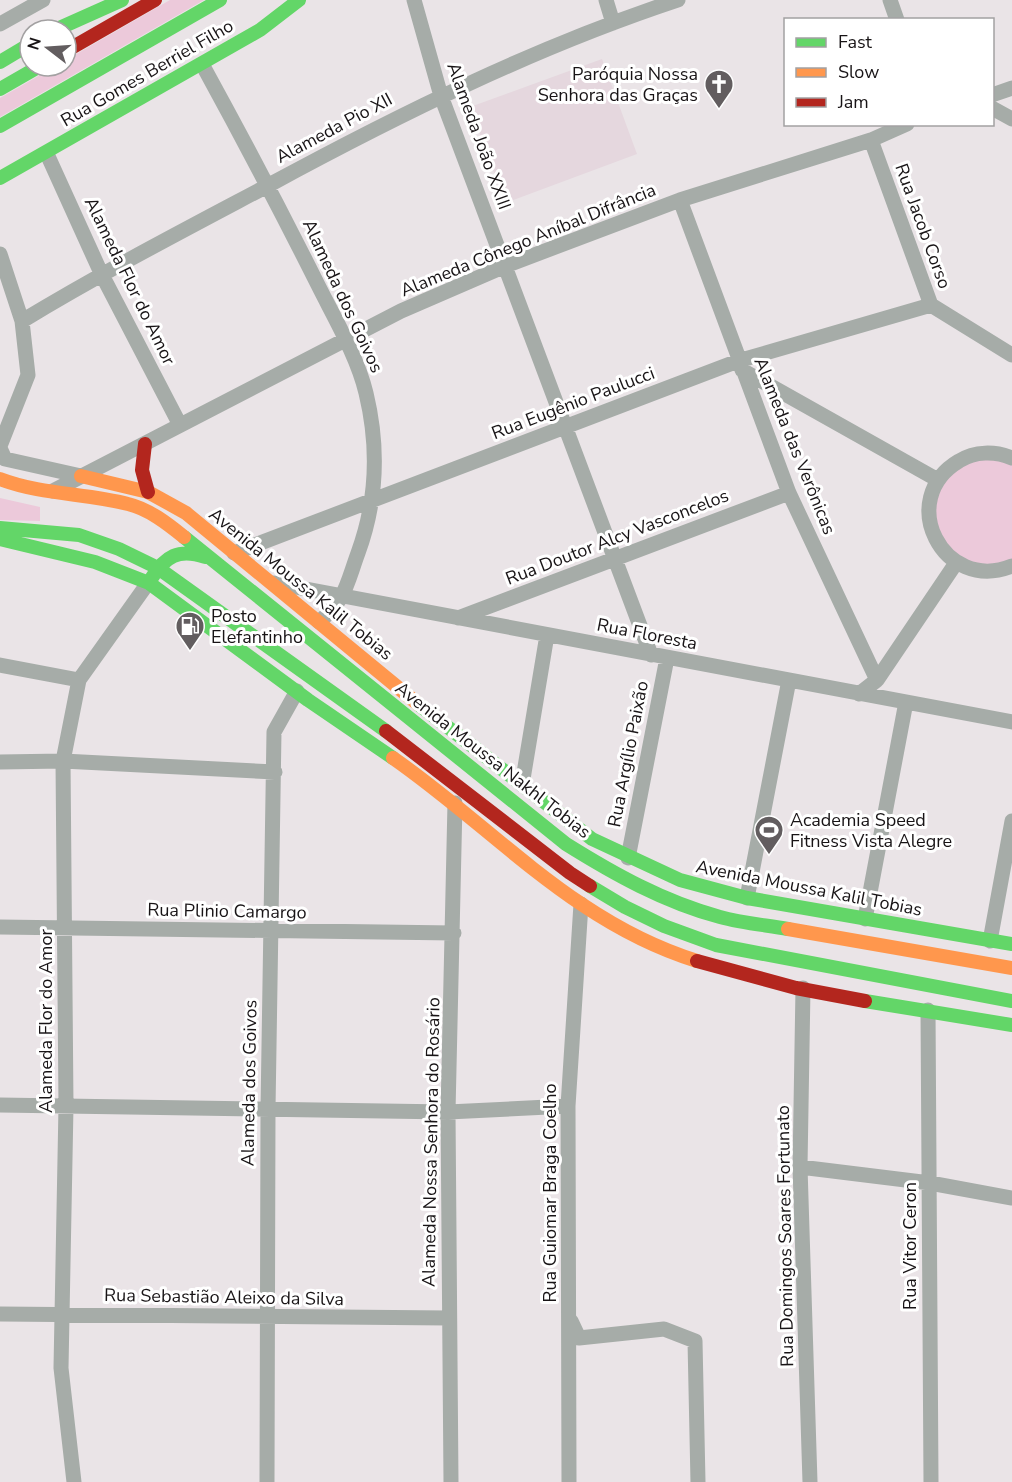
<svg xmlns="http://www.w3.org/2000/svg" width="1012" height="1482" font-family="'Nunito Sans',sans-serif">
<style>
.built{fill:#e5d7de}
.green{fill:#ecc9da}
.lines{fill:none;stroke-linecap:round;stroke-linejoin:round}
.street{stroke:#a6aca8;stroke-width:15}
.fast{stroke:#63d668;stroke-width:14}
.slow{stroke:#ff974d;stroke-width:14}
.jam{stroke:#b3261e;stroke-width:14}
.labels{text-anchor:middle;stroke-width:6;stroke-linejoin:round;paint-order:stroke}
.street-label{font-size:18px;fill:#181416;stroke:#fff}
.poi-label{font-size:18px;fill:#181416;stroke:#fff;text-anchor:start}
</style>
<rect width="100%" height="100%" fill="#eae4e7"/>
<!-- built -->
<path class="built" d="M602 59 637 154 505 203 470 107Z"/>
<!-- green -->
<path class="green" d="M170 0H204L0 117V98L56 66H66V60Z
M982 454 1012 461V563L976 567 939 542 932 501 940 481Z
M0 498 40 507V521L0 520Z"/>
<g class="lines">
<!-- street -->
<path class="street" d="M414 0 441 96 651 655
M606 0 613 23
M890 0 897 20
M0 24 43 0
M202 64C242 137 281 211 318 285 335 319 357 356 366 393 379 447 377 501 358 553 346 586 346 599 319 622
M992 95 1012 88
M992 108 1012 119
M871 140 931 305 1012 355
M47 154 101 273 180 425
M680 200 789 493 877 680 859 694
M0 254 22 321 28 375 0 446
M22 321C103 272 186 229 269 185 400 114 536 47 678 0
M742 370 938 480
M0 448 5 459 81 476
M1012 458C995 451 975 451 959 461 895 499 943 594 1012 566
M53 491 401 311 505 266 680 200 871 140 907 124
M234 553 738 361 931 305
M274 583 1012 722
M458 618 789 493
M0 665 79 680
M877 680 956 563
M0 762 63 761 275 772
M522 785 547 635
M628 858 667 658
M747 898 789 680
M865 919 906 702
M0 927 454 933
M990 941 1012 821
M803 988 800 1167 810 1482
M928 1010 931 1482
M0 1105 448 1112 568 1106
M800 1167 930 1183 1012 1198
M0 1314 448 1318
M571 1321 579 1338 664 1329 695 1341 698 1482
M74 1482 61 1368 66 1106 63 761 79 680 148 583
M267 1482 268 1109 274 732 297 691
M451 1482 448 1112 455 803
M569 1482 568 1106 581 904"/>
<!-- fast -->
<path class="fast" d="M55 30 122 0
M0 62 30 44
M0 89 40 66
M0 126 220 0
M0 178 260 30 299 0
M0 528 79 535 119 549 158 568 386 731
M184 537 566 844C614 874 664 902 720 917 742 923 765 925 788 929
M0 539 95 562 149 583 308 700 393 758
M151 579C165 556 179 548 205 557
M418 704 592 839 680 880 747 898 1012 944
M590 886 625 907 664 926 716 945 1012 1001
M865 1001 1012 1025"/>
<!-- slow -->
<path class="slow" d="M81 476 148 492 186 513 418 704
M0 479C42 495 86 493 128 504 149 509 168 524 184 537
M393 758C495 829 574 923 697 961
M788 929 1012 968"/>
<!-- jam -->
<path class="jam" d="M66 51 155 0
M145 444 142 470 148 492
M386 731 570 873 590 886
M697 961 796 988 865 1001"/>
</g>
<!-- icons -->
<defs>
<g id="church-pin" transform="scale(1.5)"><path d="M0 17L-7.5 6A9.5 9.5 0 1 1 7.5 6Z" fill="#625d5f" stroke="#fff"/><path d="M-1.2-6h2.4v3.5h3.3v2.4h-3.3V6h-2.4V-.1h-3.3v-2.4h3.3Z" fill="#fff"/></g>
<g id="fuel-pin" transform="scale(1.5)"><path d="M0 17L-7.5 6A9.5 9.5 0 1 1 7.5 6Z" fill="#625d5f" stroke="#fff"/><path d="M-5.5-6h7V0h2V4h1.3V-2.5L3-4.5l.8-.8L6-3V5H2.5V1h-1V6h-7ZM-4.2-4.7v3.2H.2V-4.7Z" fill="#fff"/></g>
<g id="stadium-pin" transform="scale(1.5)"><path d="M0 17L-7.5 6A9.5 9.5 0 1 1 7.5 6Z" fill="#625d5f" stroke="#fff"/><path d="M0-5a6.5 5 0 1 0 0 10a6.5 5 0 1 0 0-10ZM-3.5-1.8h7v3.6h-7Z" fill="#fff"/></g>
</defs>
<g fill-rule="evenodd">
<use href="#church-pin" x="719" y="84"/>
<use href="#fuel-pin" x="190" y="626"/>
<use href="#stadium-pin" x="769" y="830"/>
</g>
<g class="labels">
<!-- street labels -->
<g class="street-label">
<text transform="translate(147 73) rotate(-30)" y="6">Rua Gomes Berriel Filho</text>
<text transform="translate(334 128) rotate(-28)" y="6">Alameda Pio XII</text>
<text transform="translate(479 136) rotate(70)" y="6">Alameda João XXIII</text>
<text transform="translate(923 226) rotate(70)" y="6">Rua Jacob Corso</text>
<text transform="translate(528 240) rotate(-22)" y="6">Alameda Cônego Aníbal Difrância</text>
<text transform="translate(130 281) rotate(64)" y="6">Alameda Flor do Amor</text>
<text transform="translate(343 296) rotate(65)" y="6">Alameda dos Goivos</text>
<text transform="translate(573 403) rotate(-21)" y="6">Rua Eugênio Paulucci</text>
<text transform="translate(795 446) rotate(68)" y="6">Alameda das Verônicas</text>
<text transform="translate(617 537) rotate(-21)" y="6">Rua Doutor Alcy Vasconcelos</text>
<text transform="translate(301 584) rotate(39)" y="6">Avenida Moussa Kalil Tobias</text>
<text transform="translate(647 634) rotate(11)" y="6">Rua Floresta</text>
<text transform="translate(628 754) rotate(-79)" y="6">Rua Argílio Paixão</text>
<text transform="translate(493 760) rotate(38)" y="6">Avenida Moussa Nakhl Tobias</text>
<text transform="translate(809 888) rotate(11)" y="6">Avenida Moussa Kalil Tobias</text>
<text transform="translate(227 911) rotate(1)" y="6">Rua Plinio Camargo</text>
<text transform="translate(46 1021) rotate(-90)" y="6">Alameda Flor do Amor</text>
<text transform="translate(249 1083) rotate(-89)" y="6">Alameda dos Goivos</text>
<text transform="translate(431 1142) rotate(-89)" y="6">Alameda Nossa Senhora do Rosário</text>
<text transform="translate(550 1193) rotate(-90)" y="6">Rua Guiomar Braga Coelho</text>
<text transform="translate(785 1236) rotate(-91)" y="6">Rua Domingos Soares Fortunato</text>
<text transform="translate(910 1246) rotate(-90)" y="6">Rua Vitor Ceron</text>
<text transform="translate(224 1297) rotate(1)" y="6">Rua Sebastião Aleixo da Silva</text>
</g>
<!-- poi labels -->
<g class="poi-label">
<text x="698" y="80" text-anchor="end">Paróquia Nossa<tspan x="698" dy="21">Senhora das Graças</tspan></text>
<text x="211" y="622">Posto<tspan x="211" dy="21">Elefantinho</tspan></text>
<text x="790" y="826">Academia Speed<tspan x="790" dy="21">Fitness Vista Alegre</tspan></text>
</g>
</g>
<!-- legend -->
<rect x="784" y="18" width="210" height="108" fill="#ffffff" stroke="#a3a1a2" stroke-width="1.5"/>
<rect x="796" y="38" width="30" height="9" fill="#63d668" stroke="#a3a1a2" stroke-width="1.5"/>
<text x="838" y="48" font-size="18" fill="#181416">Fast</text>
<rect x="796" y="68" width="30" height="9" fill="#ff974d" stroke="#a3a1a2" stroke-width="1.5"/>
<text x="838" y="78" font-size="18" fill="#181416">Slow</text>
<rect x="796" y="98" width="30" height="9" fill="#b3261e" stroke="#a3a1a2" stroke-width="1.5"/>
<text x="838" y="108" font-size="18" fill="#181416">Jam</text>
<!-- north arrow -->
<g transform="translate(48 48) rotate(287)"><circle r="28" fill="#ffffff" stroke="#a3a1a2" stroke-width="1.5"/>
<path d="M0-4.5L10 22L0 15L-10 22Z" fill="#625d5f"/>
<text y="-9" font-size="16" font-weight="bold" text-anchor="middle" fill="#181416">N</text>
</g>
</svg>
